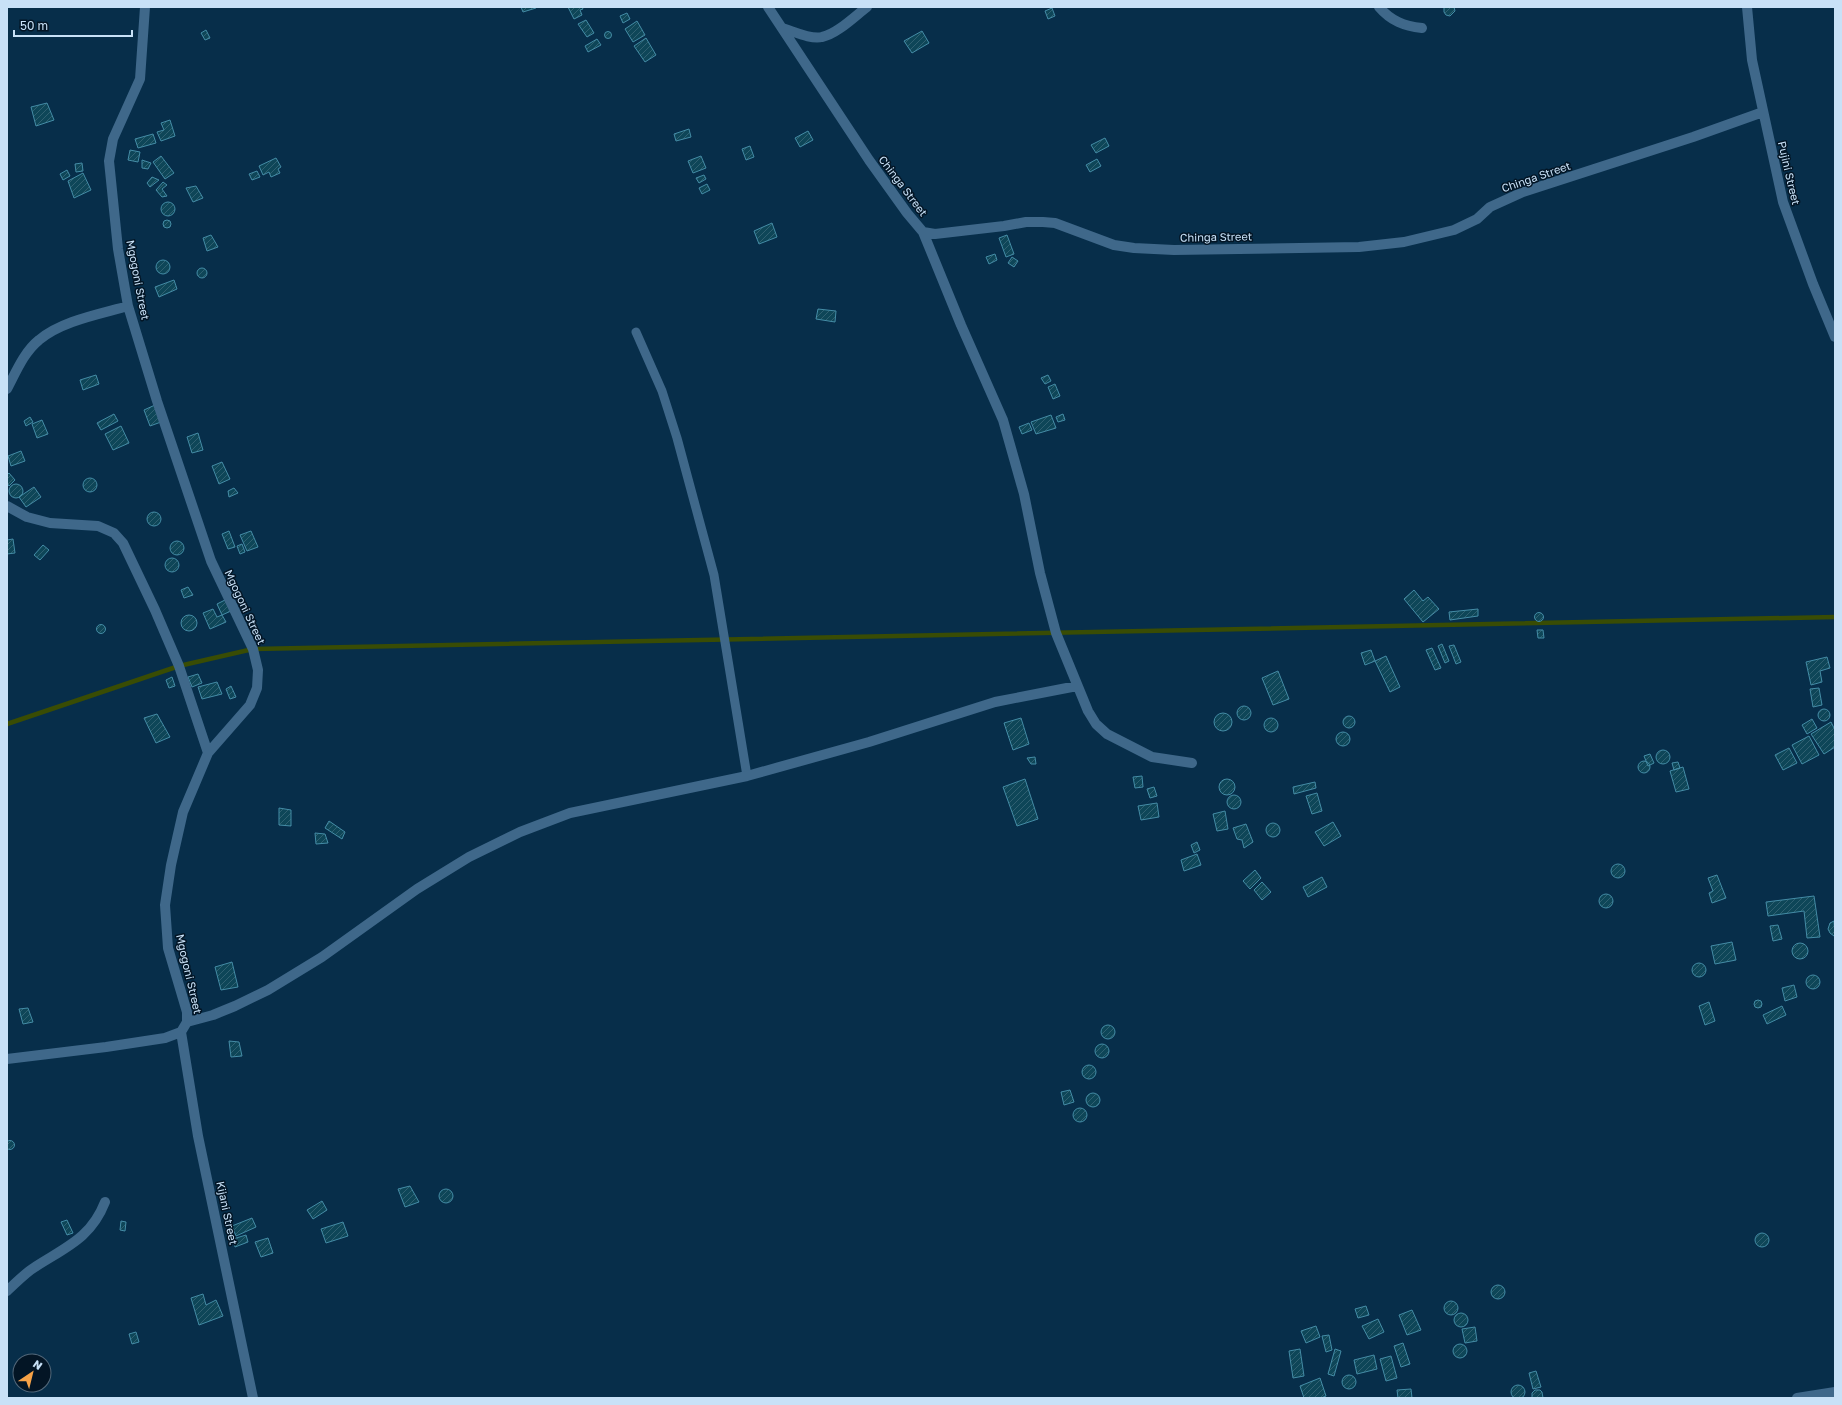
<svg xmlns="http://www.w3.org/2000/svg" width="1842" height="1405" font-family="'Golos Text',sans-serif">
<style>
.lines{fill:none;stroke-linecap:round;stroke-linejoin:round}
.stream{stroke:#394c04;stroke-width:4.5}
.building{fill:url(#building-hatch);stroke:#448ca6}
.service{stroke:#3f688a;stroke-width:9}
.minor{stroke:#3f688a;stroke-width:10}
.labels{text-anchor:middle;stroke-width:3;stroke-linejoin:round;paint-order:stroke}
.street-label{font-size:11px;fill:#c8e1f7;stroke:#031525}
</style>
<defs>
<pattern id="building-hatch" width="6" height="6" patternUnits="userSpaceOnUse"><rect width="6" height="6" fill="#0e4658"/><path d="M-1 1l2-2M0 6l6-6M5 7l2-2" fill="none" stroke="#306071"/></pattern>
</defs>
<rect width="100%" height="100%" fill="#072e4a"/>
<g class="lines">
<!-- stream -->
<path class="stream" d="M7 724 179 666 253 649 1835 617"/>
</g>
<!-- building -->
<path class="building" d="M521 7H535L536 8 523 12Z
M568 7H582L583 9 580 10 582 15 574 19Z
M1444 7H1454L1455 11 1450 16 1446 15 1444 12Z
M1052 8 1055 16 1048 19 1045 11Z
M627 13 630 19 623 23 620 16Z
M586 20 594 33 587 37 578 24Z
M637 21 645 35 633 42 625 29Z
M206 30 210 38 205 40 201 33Z
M922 31 929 43 912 53 904 41Z
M604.5 35a3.5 3.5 0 1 1 7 0a3.5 3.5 0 1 1-7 0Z
M646 38 656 55 645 62 634 46Z
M597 39 601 45 588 52 585 46Z
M47 103 54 120 36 126 31 107Z
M170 120 175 136 161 141 157 132 164 130 161 123Z
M689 129 691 137 676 141 674 134Z
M808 131 813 140 800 147 795 138Z
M153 134 156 143 138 148 135 139Z
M1105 138 1109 146 1096 153 1091 145Z
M750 146 754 157 746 160 742 149Z
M130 150 140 152 138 162 128 160Z
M161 156 174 173 165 179 153 162Z
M701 156 706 168 693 173 688 161Z
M276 158 281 167 278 169 280 173 271 177 269 172 263 175 259 166Z
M1097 159 1101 166 1090 172 1086 165Z
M142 160 151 163 148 169 142 168Z
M82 163 83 171 76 172 75 164Z
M67 170 70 176 63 180 60 174Z
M257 171 260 177 252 180 249 174Z
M83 173 91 190 74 198 68 181Z
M704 175 706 179 699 183 696 178Z
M152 177 159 180 150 187 147 183Z
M163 182 167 185 162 189 167 196 162 197 156 190Z
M707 184 710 190 702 194 699 188Z
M196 186 203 198 193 202 186 188Z
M161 209a7 7 0 1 1 14 0a7 7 0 1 1-14 0Z
M163 224a4 4 0 1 1 8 0a4 4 0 1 1-8 0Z
M772 223 777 237 759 244 754 231Z
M211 235 218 247 207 251 203 238Z
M1007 235 1014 254 1006 257 999 238Z
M995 254 997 260 989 264 986 257Z
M1012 257 1018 261 1014 267 1008 263Z
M156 267a7 7 0 1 1 14 0a7 7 0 1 1-14 0Z
M197 273a5 5 0 1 1 10 0a5 5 0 1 1-10 0Z
M174 280 177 289 159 297 155 287Z
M818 309 836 311 835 322 816 319Z
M96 375 99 384 83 390 80 380Z
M1048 375 1051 381 1045 384 1041 378Z
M1055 384 1060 396 1053 399 1048 387Z
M155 405 161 422 150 426 144 410Z
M114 414 118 421 101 430 97 423Z
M1063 414 1065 420 1058 422 1056 417Z
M1051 415 1056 428 1036 434 1031 422Z
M30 417 33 422 26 426 24 421Z
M42 420 48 434 37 438 32 424Z
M1029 423 1032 430 1022 434 1019 427Z
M121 426 129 443 113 450 105 434Z
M198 433 203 450 192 453 187 437Z
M21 451 25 461 11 466 8 456Z
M222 462 230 479 219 484 212 466Z
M9 473 15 480 9 486 7 483V475Z
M83 485a7 7 0 1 1 14 0a7 7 0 1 1-14 0Z
M9 491a7 7 0 1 1 14 0a7 7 0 1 1-14 0Z
M34 487 41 497 26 507 19 497Z
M234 488 238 493 229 497 228 491Z
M147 519a7 7 0 1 1 14 0a7 7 0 1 1-14 0Z
M229 531 235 547 228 549 222 534Z
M251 531 258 547 247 551 240 535Z
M13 539 15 553 7 554V540Z
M170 548a7 7 0 1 1 14 0a7 7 0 1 1-14 0Z
M242 544 245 552 240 554 237 546Z
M43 545 49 550 40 560 34 555Z
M165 565a7 7 0 1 1 14 0a7 7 0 1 1-14 0Z
M188 587 193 595 184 598 181 590Z
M1414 590 1423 601 1428 597 1439 609 1423 622 1404 599Z
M225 600 231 611 222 615 217 604Z
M213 609 217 617 222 615 226 622 210 629 203 613Z
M1478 609V616L1450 620 1449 612Z
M1534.5 617a4.5 4.5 0 1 1 9 0a4.5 4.5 0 1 1-9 0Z
M181 623a8 8 0 1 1 16 0a8 8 0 1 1-16 0Z
M96.5 629a4.5 4.5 0 1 1 9 0a4.5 4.5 0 1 1-9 0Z
M1537 630H1543L1544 638H1538Z
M1442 644 1449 661 1445 663 1438 646Z
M1454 645 1461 662 1456 664 1449 646Z
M1432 648 1441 668 1435 670 1426 650Z
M1371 650 1375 661 1365 665 1361 653Z
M1386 656 1400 687 1390 692 1375 661Z
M1827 657 1830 668 1820 671 1822 682 1811 685 1806 662Z
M1278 671 1289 699 1273 705 1262 678Z
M198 674 202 683 192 687 188 677Z
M172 677 175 686 169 688 166 680Z
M217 682 222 694 202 699 198 687Z
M231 686 236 697 230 699 226 689Z
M1819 688 1822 705 1813 707 1810 689Z
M1237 713a7 7 0 1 1 14 0a7 7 0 1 1-14 0Z
M1818 715a6 6 0 1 1 12 0a6 6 0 1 1-12 0Z
M1214 722a9 9 0 1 1 18 0a9 9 0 1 1-18 0Z
M157 714 170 737 156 743 144 718Z
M1343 722a6 6 0 1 1 12 0a6 6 0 1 1-12 0Z
M1264 725a7 7 0 1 1 14 0a7 7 0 1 1-14 0Z
M1021 718 1029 744 1013 750 1004 723Z
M1812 719 1817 728 1807 734 1802 725Z
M1831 722 1835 730V747L1824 754 1811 734Z
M1336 739a7 7 0 1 1 14 0a7 7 0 1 1-14 0Z
M1809 736 1819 755 1802 764 1792 745Z
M1789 748 1797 763 1783 770 1775 755Z
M1656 757a7 7 0 1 1 14 0a7 7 0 1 1-14 0Z
M1650 754 1654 763 1648 766 1644 756Z
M1035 757 1036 764H1031L1027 758Z
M1638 767a6 6 0 1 1 12 0a6 6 0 1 1-12 0Z
M1678 762 1680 768 1674 770 1672 763Z
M1683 767 1689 789 1676 792 1670 771Z
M1142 776 1143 787 1135 788 1133 777Z
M1219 787a8 8 0 1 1 16 0a8 8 0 1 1-16 0Z
M1025 779 1038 819 1017 826 1003 787Z
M1315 782 1316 788 1294 794 1293 787Z
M1154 787 1157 796 1150 798 1147 789Z
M1317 793 1322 811 1312 814 1306 796Z
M1227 802a7 7 0 1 1 14 0a7 7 0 1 1-14 0Z
M1157 803 1159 817 1141 820 1138 806Z
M279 808 291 810V826L279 825Z
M1225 811 1228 829 1217 831 1213 814Z
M329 821 345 832 342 839 325 828Z
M1333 822 1341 836 1324 846 1315 832Z
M1266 830a7 7 0 1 1 14 0a7 7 0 1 1-14 0Z
M1246 824 1253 842 1244 848 1242 840 1237 839 1233 828Z
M315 833 325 834 328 843 316 844Z
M1197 842 1200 850 1194 853 1191 845Z
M1197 854 1201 865 1184 871 1181 860Z
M1611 871a7 7 0 1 1 14 0a7 7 0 1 1-14 0Z
M1255 870 1261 878 1250 889 1243 881Z
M1717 875 1726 898 1712 903 1709 893 1713 891 1708 878Z
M1322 877 1327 887 1308 897 1303 887Z
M1262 882 1271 892 1262 900 1254 890Z
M1599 901a7 7 0 1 1 14 0a7 7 0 1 1-14 0Z
M1814 896 1820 937 1807 938 1804 911 1768 916 1766 902Z
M1834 921 1835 936H1834L1830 933 1828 929 1830 923Z
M1778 925 1782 939 1773 941 1770 926Z
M1732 942 1736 960 1715 964 1711 946Z
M1792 951a8 8 0 1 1 16 0a8 8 0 1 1-16 0Z
M232 962 238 987 221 990 215 967Z
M1692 970a7 7 0 1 1 14 0a7 7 0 1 1-14 0Z
M1806 982a7 7 0 1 1 14 0a7 7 0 1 1-14 0Z
M1794 985 1797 997 1785 1001 1782 988Z
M1754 1004a4 4 0 1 1 8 0a4 4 0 1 1-8 0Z
M1709 1002 1715 1021 1705 1025 1699 1006Z
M1782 1006 1786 1015 1767 1024 1763 1015Z
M28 1008 33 1022 23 1024 19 1009Z
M1101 1032a7 7 0 1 1 14 0a7 7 0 1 1-14 0Z
M229 1041 239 1042 242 1056 231 1057Z
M1095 1051a7 7 0 1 1 14 0a7 7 0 1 1-14 0Z
M1082 1072a7 7 0 1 1 14 0a7 7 0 1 1-14 0Z
M1070 1090 1074 1102 1064 1105 1061 1092Z
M1086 1100a7 7 0 1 1 14 0a7 7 0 1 1-14 0Z
M1073 1115a7 7 0 1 1 14 0a7 7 0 1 1-14 0Z
M5.5 1145a4.5 4.5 0 1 1 9 0a4.5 4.5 0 1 1-9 0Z
M410 1186 419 1202 405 1207 398 1189Z
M439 1196a7 7 0 1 1 14 0a7 7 0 1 1-14 0Z
M322 1201 327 1210 313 1219 307 1210Z
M252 1218 256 1227 236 1236 232 1226Z
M67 1220 73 1233 67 1235 61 1222Z
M121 1221 126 1222 125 1231 120 1230Z
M343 1222 348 1236 326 1243 321 1229Z
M1755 1240a7 7 0 1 1 14 0a7 7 0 1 1-14 0Z
M246 1235 248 1242 235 1247 233 1239Z
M268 1238 273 1253 261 1257 255 1242Z
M1491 1292a7 7 0 1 1 14 0a7 7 0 1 1-14 0Z
M203 1294 206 1305 216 1300 223 1316 199 1325 191 1298Z
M1444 1308a7 7 0 1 1 14 0a7 7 0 1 1-14 0Z
M1366 1306 1369 1315 1358 1318 1355 1309Z
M1412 1310 1421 1330 1407 1335 1399 1315Z
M1454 1320a7 7 0 1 1 14 0a7 7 0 1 1-14 0Z
M1378 1319 1384 1332 1369 1339 1362 1326Z
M1316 1326 1320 1337 1306 1343 1301 1331Z
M1475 1327 1477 1341 1465 1343 1462 1329Z
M136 1332 139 1342 132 1344 129 1334Z
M1329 1335 1332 1350 1326 1352 1322 1336Z
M1403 1343 1410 1364 1401 1367 1394 1346Z
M1453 1351a7 7 0 1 1 14 0a7 7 0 1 1-14 0Z
M1300 1349 1304 1376 1293 1378 1289 1351Z
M1335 1349 1341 1351 1334 1376 1328 1374Z
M1374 1355 1377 1369 1357 1374 1354 1360Z
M1391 1356 1397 1378 1386 1381 1380 1359Z
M1536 1371 1541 1387 1533 1389 1529 1373Z
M1342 1382a7 7 0 1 1 14 0a7 7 0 1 1-14 0Z
M1320 1378 1326 1396 1321 1398H1304L1300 1386Z
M1511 1392a7 7 0 1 1 14 0a7 7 0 1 1-14 0Z
M1411 1389 1412 1398H1398L1397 1390Z
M1535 1390H1540L1542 1392 1543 1398H1532V1393Z"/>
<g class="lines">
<!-- service -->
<path class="service" d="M636 332 662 391 677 438 714 575 747 776"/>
<!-- minor -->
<path class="minor" d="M768 7 869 160 907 213 923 232 935 234 1004 226 1026 222H1043L1055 223 1114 245 1134 248 1174 250 1359 247 1404 242 1454 230 1477 219 1490 207 1523 192 1693 137 1763 112
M1379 7C1391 21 1404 26 1422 28
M1747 7 1752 60 1783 202 1813 284 1835 337
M782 28C793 31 811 40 822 37 837 34 855 16 867 7
M923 232 961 325 1003 420 1024 494 1040 573 1056 633 1088 711 1096 724 1107 734 1152 757 1192 763
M7 389C16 372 24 352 39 340 61 321 100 314 128 306
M7 506 27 517 50 523 98 526 114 533 123 543 155 610 179 666 208 753
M187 1022 213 1015 235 1006 268 990 322 957 417 889 469 857 520 832 570 813 747 776 869 742 995 702 1077 686
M181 1032 198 1136 253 1398
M7 1059 106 1047 165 1038 181 1032 187 1022V1012L168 948 165 905 171 865 183 812 208 753 250 705 257 688 258 670 253 649 211 561 157 401 128 306 118 249 109 161 113 139 140 79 145 7
M7 1291C16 1283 25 1273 35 1267 66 1247 91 1238 105 1202
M1797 1398 1835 1392"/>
</g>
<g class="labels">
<!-- street labels -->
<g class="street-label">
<text transform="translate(1789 173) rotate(77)" y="4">Pujini Street</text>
<text transform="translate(1536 177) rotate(-19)" y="4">Chinga Street</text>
<text transform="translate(903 186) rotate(53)" y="4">Chinga Street</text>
<text transform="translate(1216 237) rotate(-1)" y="4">Chinga Street</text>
<text transform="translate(138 280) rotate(79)" y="4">Mgogoni Street</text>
<text transform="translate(245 607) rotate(65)" y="4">Mgogoni Street</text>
<text transform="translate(189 974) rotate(77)" y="4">Mgogoni Street</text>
<text transform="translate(227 1213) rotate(78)" y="4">Kijani Street</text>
</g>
</g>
<!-- border -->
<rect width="1842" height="1405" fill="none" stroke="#c8e1f7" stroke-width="16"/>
<!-- north arrow -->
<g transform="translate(32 1373) rotate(35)"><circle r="19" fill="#031525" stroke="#526779"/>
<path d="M0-3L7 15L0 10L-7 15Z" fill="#f6a247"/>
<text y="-6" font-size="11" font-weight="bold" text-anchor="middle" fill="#c8e1f7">N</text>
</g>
<!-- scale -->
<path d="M14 30v6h118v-6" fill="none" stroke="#c8e1f7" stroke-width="2"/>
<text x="20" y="30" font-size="12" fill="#c8e1f7" stroke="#031525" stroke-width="3" paint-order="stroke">50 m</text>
</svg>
